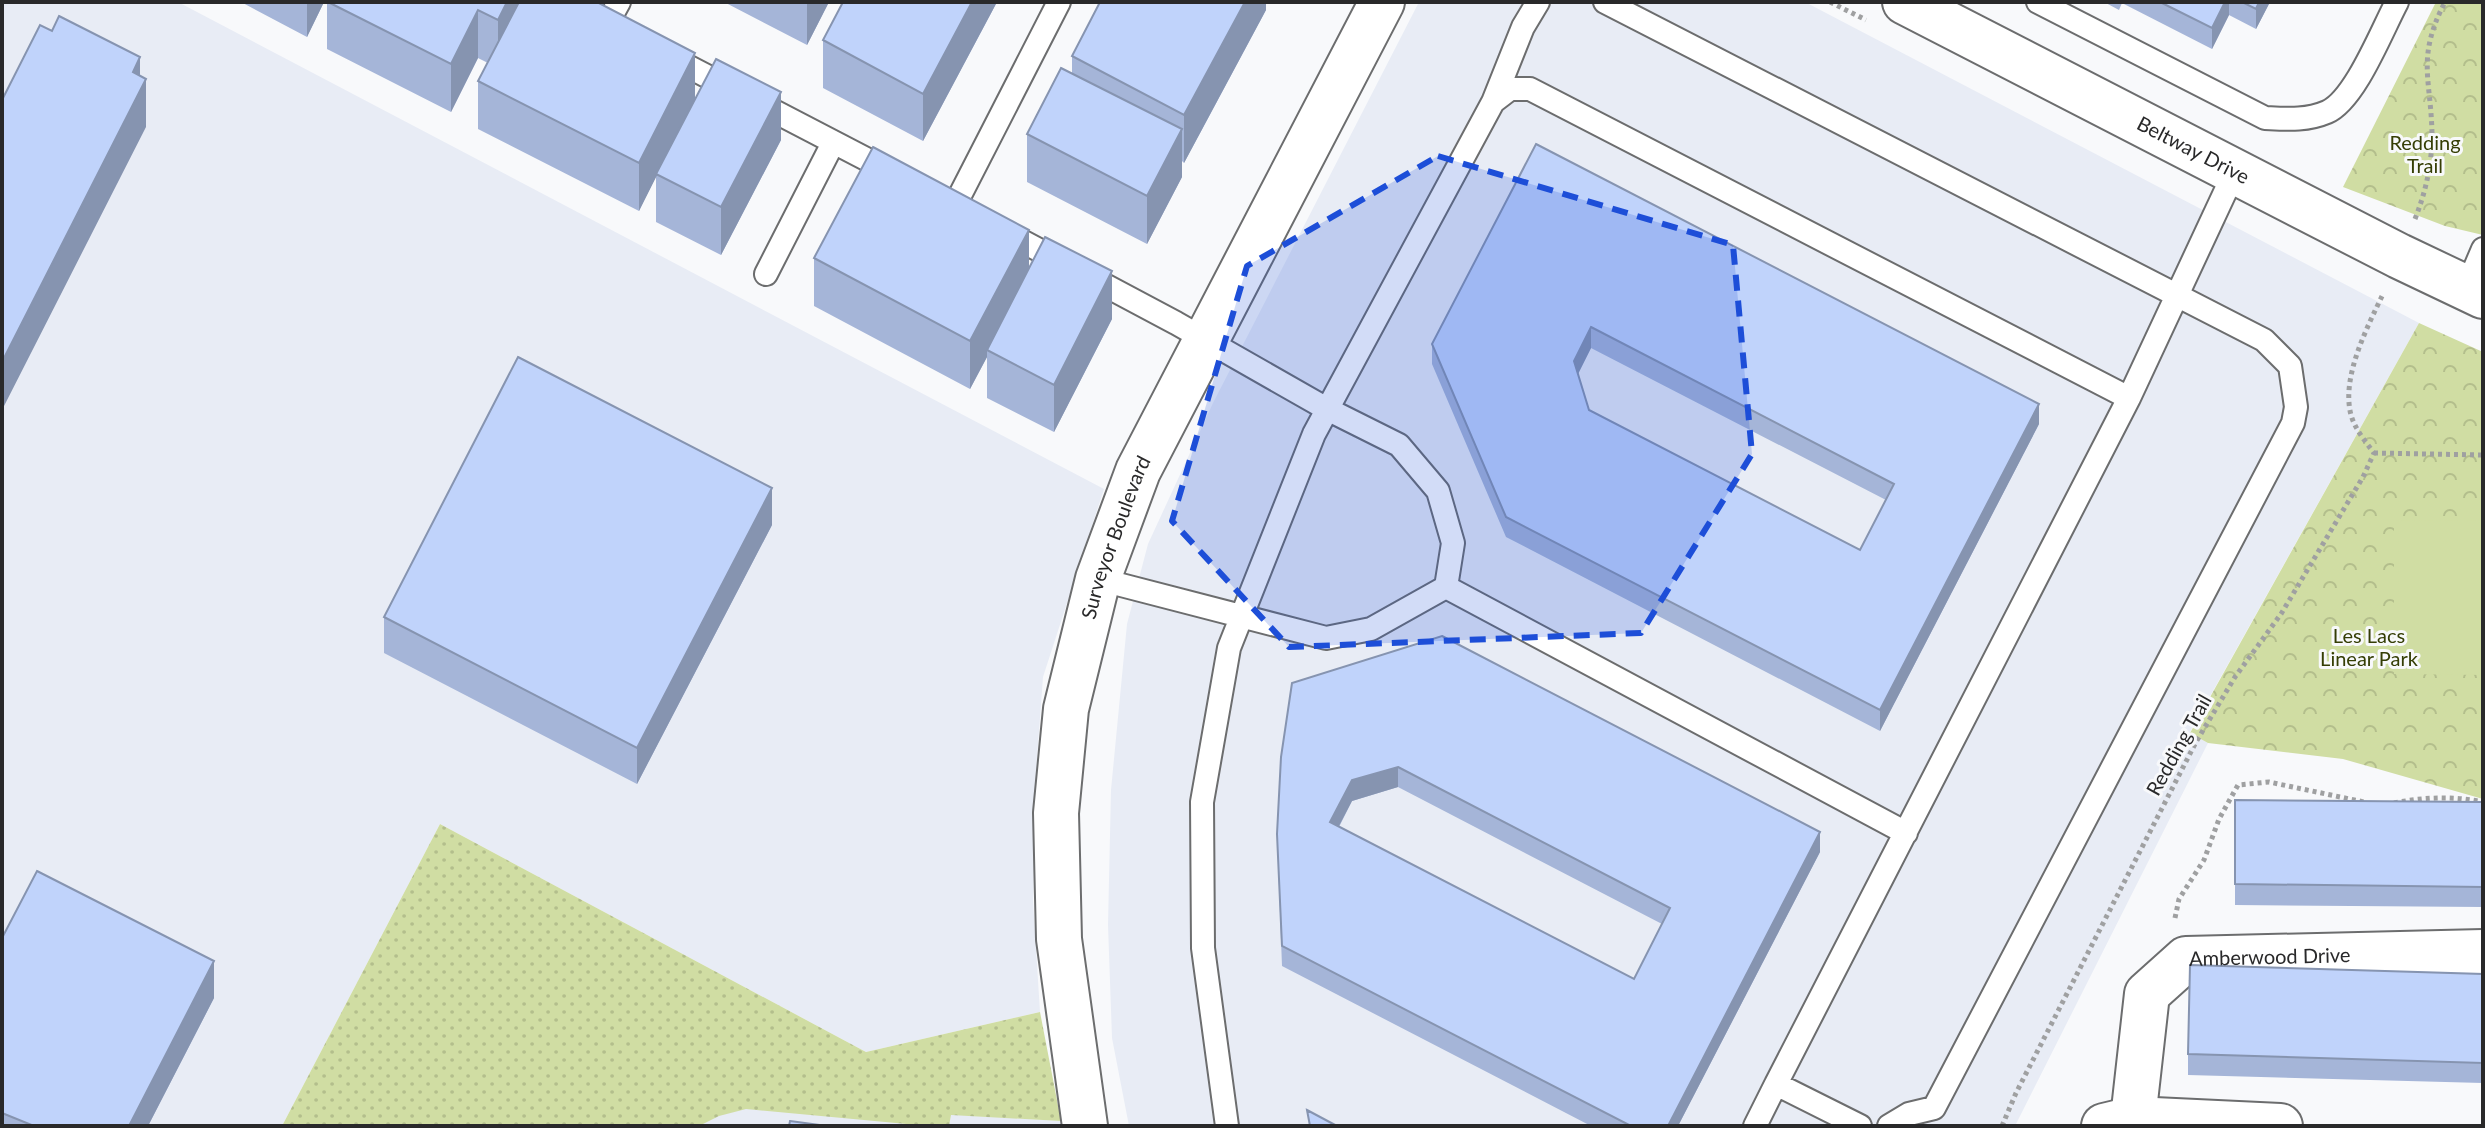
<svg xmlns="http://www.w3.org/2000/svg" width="2485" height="1128" font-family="Lato,sans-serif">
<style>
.built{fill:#e8ecf5}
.grass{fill:url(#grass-dots)}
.park{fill:url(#park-crowns)}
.pitch{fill:#d0dda3}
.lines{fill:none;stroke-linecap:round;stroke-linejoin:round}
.service-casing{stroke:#6c6d6e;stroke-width:26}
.minor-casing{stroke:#6c6d6e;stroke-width:48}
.tertiary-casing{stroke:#6c6d6e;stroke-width:48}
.path{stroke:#9fa0a1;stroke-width:5;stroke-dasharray:4 4;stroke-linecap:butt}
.service{stroke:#fff;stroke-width:22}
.minor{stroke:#fff;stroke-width:44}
.tertiary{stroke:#fff;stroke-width:44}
.wall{fill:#a5b5d8;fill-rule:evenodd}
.shaded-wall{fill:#8694b0}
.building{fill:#c0d3fb;stroke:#8694b0;stroke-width:2;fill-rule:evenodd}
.marked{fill:#1d4ed8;fill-opacity:0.2;stroke:#1d4ed8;stroke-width:6;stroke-dasharray:16 10;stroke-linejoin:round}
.labels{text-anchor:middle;stroke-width:6;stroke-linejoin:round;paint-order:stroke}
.park-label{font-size:20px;fill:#353e05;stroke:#f8f9fb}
.street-label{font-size:20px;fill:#29292a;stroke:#f8f9fb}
</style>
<defs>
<pattern id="grass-dots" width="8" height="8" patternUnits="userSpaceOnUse" patternTransform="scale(2)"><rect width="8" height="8" fill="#d0dda3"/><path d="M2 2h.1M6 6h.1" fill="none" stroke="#b3be8c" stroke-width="1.8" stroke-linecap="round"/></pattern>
<pattern id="park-crowns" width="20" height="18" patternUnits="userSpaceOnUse" patternTransform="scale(2)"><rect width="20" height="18" fill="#d0dda3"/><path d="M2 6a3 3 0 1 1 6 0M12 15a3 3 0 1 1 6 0" fill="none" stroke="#b3be8c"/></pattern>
</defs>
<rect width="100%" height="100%" fill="#f8f9fb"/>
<!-- built -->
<path class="built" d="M2 2H178L1104 489 1043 677 1037 758 1033 901 1040 1012 866 1052 440 824 282 1126H2Z
M1419 2H1805L2419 323 2190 732 2208 743 2015 1126H1129L1112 1038 1108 925 1111 790 1127 624 1148 544 1213 403Z
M640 1095 1061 1121V1126H634Z"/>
<!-- grass -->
<path class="grass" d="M440 824 866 1052 1040 1012 1061 1121 951 1115 949 1126H928L746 1109 719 1116 699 1126H282Z"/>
<!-- park -->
<path class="park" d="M2436 2H2483V235L2445 226 2343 187Z
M2419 323 2483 352V799L2343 759 2208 743 2190 733Z"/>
<!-- pitch -->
<path class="pitch" d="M2394 520 2483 521V675L2394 674Z"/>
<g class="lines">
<!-- service casing -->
<g class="service-casing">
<path id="service" d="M1605 2 2264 340 2290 366 2296 407 2293 423 1934 1108 1909 1114 1889 1126
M2038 2 2265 118C2286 119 2306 121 2327 112 2355 100 2382 30 2397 2
M607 24 619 2
M668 56 893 173
M1493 102 1523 27 1538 2
M955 205 1059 2
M1005 232 1176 323 1327 409 1399 445 1438 491 1453 543 1446 587
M766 274 833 143
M2466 289 2483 249
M1098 579 1326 638 1371 629 1446 587 1906 833
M1776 1084 2129 398
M1227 1126 1203 948 1202 802 1229 648 1314 434 1493 102 1510 89H1530L2129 398 2235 171
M1755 1126 1776 1084 1860 1126"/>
</g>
<!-- minor casing -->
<g class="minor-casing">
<g id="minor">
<path id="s1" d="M2133 1119 2147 994 2186 959 2483 952"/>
<path id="s2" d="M1085 1126 1059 939 1056 813 1066 709 1098 579 1138 471 1382 2"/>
<path d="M2104 1126 2133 1119 2280 1126"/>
</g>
</g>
<!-- tertiary casing -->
<g class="tertiary-casing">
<g id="tertiary">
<path id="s3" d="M1905 2 2399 256 2483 296"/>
</g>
</g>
<!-- path -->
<path class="path" d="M1830 2 1866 20
M2415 219C2426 191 2432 164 2432 134 2431 78 2416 58 2445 2
M2374 453 2483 455
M2394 803C2424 797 2454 796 2483 802
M2175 918 2179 899 2204 860 2219 819 2238 785 2269 782 2364 802
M2002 1126 2016 1093 2196 742 2235 677 2281 614 2363 477 2374 453C2365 441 2355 429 2351 415 2341 377 2367 328 2383 294"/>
<!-- service -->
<use href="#service" class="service"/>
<!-- minor -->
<use href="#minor" class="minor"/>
<!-- tertiary -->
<use href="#tertiary" class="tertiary"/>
</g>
<!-- wall -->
<path class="wall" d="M241 2H324L307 37Z
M327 2H597L695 100 781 140 721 255 656 222V176L639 211 478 129V81L488 63 478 58 451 112 327 49Z
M724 2H829L807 45Z
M843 2H997L923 141 823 88V40Z
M1266 2V10L1184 163 1182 161V177L1147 244 1027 182V134L1072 73V56Z
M2104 2H2270L2256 29 2229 15 2212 49 2122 3 2119 10Z
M1536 144 2039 424 1880 731 1506 537 1432 364V344ZM1591 348 1886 500 1860 550 1589 410 1578 374Z
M814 258 1029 267 1112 319 1054 432 987 398V357L970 389 814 306Z
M772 525 637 784 384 653V617Z
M1292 683 1820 852 1678 1126H1591L1282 966 1277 834ZM1398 787 1662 924 1634 979 1339 827 1352 801Z
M2235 800 2483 802V907L2235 905Z
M2 938 214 998 148 1126H2Z
M2483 974V1083L2188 1075V1054Z"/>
<!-- shaded-wall -->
<path class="shaded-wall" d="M307 2H324L307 37Z
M507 2H525L498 68V20Z
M807 2H829L807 45Z
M972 2H997L923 141V94Z
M1245 2H1266V10L1184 163V115Z
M2225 2H2229V15L2212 49V28Z
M2259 2H2270L2256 29V9Z
M478 10V58L451 112V64Z
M695 53V100L639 211V163Z
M140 57V91L146 79V127L2 410V362Z
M781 92V140L721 255V207Z
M1182 129V177L1147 244V196Z
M1029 230V278L987 350V357L970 389V341Z
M1112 271V319L1054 432V385Z
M1591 327V348L1574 382V361Z
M2039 404V424L1880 731V710Z
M772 488V525L637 784V748Z
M1398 767V787L1352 801 1330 843V822L1352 780Z
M1820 832V852L1678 1126H1668Z
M214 961V998L148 1126H129Z"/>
<!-- building -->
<path class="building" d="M328 2H507L498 20 478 10 451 64Z
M519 2H597L695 53 639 163 478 81Z
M843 2H972L923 94 823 40Z
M1100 2H1245L1184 115 1072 56Z
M2160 2H2225L2212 28Z
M2242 2H2259L2256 9Z
M59 16 140 57 133 72 146 79 2 362V100L40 25 52 31Z
M716 59 781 92 721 207 656 174Z
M1061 68 1182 129 1147 196 1027 134Z
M1536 144 2039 404 1880 710 1506 517 1432 344ZM1591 327 1894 484 1860 550 1589 410 1574 361Z
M873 147 1029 230 970 341 814 258Z
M1045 237 1112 271 1054 385 987 350Z
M518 357 772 488 637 748 384 617Z
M1442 636 1820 832 1668 1126H1631L1282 946 1277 834 1281 757 1292 683ZM1398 767 1670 908 1634 979 1330 822 1352 780Z
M2235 800 2483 802V887L2235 884Z
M37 871 214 961 129 1126H34L2 1113V938Z
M2190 965 2483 974V1063L2188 1054Z
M1307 1110 1337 1126H1310Z
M790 1121 827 1126H789Z"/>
<!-- marked area -->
<path class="marked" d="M1438 156 1733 245 1752 454 1641 633 1289 647 1172 521 1247 266Z"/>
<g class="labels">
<!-- park labels -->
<g class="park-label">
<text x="2425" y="150">Redding<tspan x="2425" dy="23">Trail</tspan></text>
<text x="2369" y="643">Les Lacs<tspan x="2369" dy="23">Linear Park</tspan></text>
</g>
<!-- street labels -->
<g class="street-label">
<text dy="7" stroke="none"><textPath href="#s3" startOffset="324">Beltway Drive</textPath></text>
<text dy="7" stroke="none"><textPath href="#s2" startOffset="598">Surveyor Boulevard</textPath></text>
<text transform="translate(2179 745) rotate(-61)" y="7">Redding Trail</text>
<text dy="7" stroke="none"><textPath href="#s1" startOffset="262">Amberwood Drive</textPath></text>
</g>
</g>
<!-- border -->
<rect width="2485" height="1128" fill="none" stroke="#29292a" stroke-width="8"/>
</svg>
